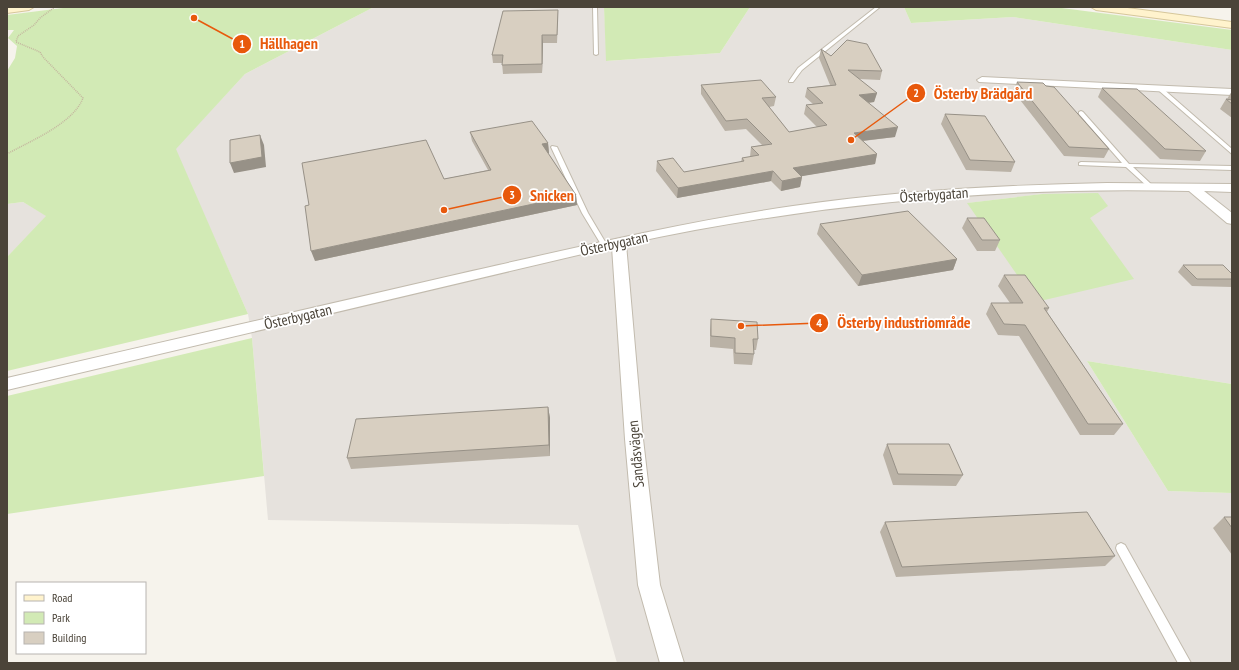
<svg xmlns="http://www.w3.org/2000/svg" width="1239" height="670" font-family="'PT Sans Narrow',sans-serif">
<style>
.industrial{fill:#e6e2dd;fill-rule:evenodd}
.green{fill:#d2eab5}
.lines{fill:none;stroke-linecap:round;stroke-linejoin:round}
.service-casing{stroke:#c2bbae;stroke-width:2}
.minor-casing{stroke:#c2bbae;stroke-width:2}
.secondary-casing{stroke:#d6c79b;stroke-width:2}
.path{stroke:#c4b79f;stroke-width:1.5;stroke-dasharray:1 1;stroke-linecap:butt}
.service{fill:#fff;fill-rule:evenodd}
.minor{fill:#fff;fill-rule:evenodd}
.secondary{fill:#fff3cd;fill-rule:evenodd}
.wall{fill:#bab2a6}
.shaded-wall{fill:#979187}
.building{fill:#d8cfc1;stroke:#979187}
.labels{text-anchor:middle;stroke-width:3.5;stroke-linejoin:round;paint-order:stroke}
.street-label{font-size:15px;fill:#4b4439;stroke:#fff}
.leader{fill:none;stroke:#e8590c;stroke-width:1.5}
.callout-dot{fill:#e8590c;stroke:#fff;stroke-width:1.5}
.mark-label{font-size:12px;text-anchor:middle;font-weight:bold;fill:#fff}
.callout-label{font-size:16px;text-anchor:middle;font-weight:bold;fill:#e8590c;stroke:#fff;stroke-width:3.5;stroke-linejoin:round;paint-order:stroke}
</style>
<rect width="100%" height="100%" fill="#f6f3ec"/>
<!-- industrial -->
<path class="industrial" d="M422 7H604L607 61 720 53 750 7H904L911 23 1013 17 1232 50V384L1087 361 1168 491 1232 493V663H617L578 525 268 520 252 338 248 314 175 149 245 74 372 8ZM1042 194 1089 218 1133 279 968 203Z
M23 202 47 216 7 257V204Z"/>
<!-- green -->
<path class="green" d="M71 7H422L372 8 245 74 176 149 248 314 7 371V257L46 216 23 202 7 204V71L15 58 17 46 8 38 14 30H7V15Z
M604 7H750L720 53 606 61Z
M904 7H1054L1232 30V50L1013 17 911 23Z
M1098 193 1108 206 1090 218 1134 279 1036 302 967 203 1042 194Z
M252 338 264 476 7 514V396Z
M1087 361 1232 384V493L1168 491Z"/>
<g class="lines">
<!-- service casing -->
<g class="service-casing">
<path id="service" d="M593 7H597L598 54 596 55 594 54Z
M876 7H880L802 70 793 82H789V81L798 68Z
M1157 87H1161L1232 149V154L1157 89Z
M1081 111 1083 112 1129 164 1232 166V170L1133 167 1152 185V187H1148L1126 167 1079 165V163L1081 162 1122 163 1079 114V112Z
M552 146 557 147 588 213 607 245 606 246H602L582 213 551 147Z
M1121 543 1125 545 1191 663H1178L1117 551 1116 548 1117 545Z"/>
</g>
<!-- minor casing -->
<g class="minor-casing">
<path id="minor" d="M982 77 1232 89V95L979 82 977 80Z
M1107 183 1232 184V192L1204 191 1232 213V224L1227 223 1189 191C1000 186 811 204 626 244L643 439 660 585 684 663H660L638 585 625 439 612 247 7 390V378C153 344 300 311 446 277 561 251 676 223 793 206 897 191 1002 185 1107 183Z"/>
</g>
<!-- secondary casing -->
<g class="secondary-casing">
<path id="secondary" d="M7 7H34L29 10 7 13Z
M1091 7H1120L1232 22V28L1096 10Z"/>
</g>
<!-- path -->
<path class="path" d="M7 154C30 141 73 124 83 98L43 57 40 52 16 42 18 36 34 25 40 18 55 7"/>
<!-- service -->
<use href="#service" class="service"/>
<!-- minor -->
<use href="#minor" class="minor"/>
<!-- secondary -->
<use href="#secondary" class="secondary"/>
</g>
<!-- wall -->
<path class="wall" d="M558 10V18L557 43H543L542 73 503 74 502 63H493L492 55Z
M821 49 831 56 882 71 880 80 859 79 877 93 874 102 868 103 895 137 863 141 877 154 875 164 801 176 802 177 800 187 781 191 771 181 677 198 656 171 657 161 684 172 741 162 742 158 750 157 751 147 762 145 746 129 725 131 701 94V85L776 97 774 106 769 107 789 132 817 127 804 114 806 105 813 104 805 97 807 88 830 85 819 58Z
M1017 82 1046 86 1109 149 1104 158 1064 156 1013 91Z
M1102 88 1206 151 1200 161 1160 159 1098 97Z
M1232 91V118L1220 109 1226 99H1227Z
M945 114 1015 162 1011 172 966 170 941 124Z
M470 132 548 143 549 153H548L576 195 577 205 315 261 444 179 488 170 472 141Z
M967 218 1000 240 995 251H977L962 228Z
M820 224 957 259 953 270 858 286 817 234Z
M1183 265 1232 274V287L1192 286 1178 272Z
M1004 275 1049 308 1047 312 1123 424 1114 435H1080L1019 336 998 335 986 314 991 303H1010L998 286Z
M711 319 758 339 756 350H754V354L752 365 734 364 733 349 710 347V330Z
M548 407 550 418V456L351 469 347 458Z
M887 444 963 475 956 486 893 485 883 455Z
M1224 517H1232V555L1213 528Z
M885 522 1115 556 1105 566 896 577 880 532Z"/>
<!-- shaded-wall -->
<path class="shaded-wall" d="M542 35 543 43 542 73Z
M877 93 874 102 857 104 859 95Z
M898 127 895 137 852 142 854 133Z
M260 135 264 145 266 167 234 173 230 163Z
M548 143 549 153 543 154 542 144Z
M877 154 875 164 791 178 793 168Z
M773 171 771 181 677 198 678 188Z
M802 177 800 187 781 191 782 181Z
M576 195 577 205 315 261 311 251Z
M957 259 953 270 858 286 862 275Z
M548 407 550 418V456L549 445Z"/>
<!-- building -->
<path class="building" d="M558 10 557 35H542V64L502 65 503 55H492L503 11Z
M847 40 867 44 882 71 848 70 877 93 859 95 898 127 854 133 877 154 793 168 802 177 782 181 773 171 678 188 657 161 673 158 684 172 744 161 742 158 759 155 751 147 772 144 747 119 726 121 701 85 761 80 776 97 762 98 789 132 827 125 806 105 823 103 807 88 836 85 821 49 831 56Z
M1017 82 1043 83 1046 86 1054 87 1109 149 1069 147Z
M1102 88 1137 89 1206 151 1165 149Z
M1226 99 1232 100V104Z
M945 114 985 116 1015 162 970 160Z
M532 121 548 143 542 144 576 195 311 251 305 206 309 205 302 163 426 140 444 179 491 170 470 132Z
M260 135 262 157 230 163V140Z
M908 211 957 259 862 275 820 224Z
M967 218H984L1000 240H982Z
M1183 265H1223L1232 274V279H1197Z
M1004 275H1025L1049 308H1044L1123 424H1088L1025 325 1004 324 991 303H1023Z
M711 319 757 322 758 339H753L754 354 735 353V338L711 336Z
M548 407 549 445 347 458 356 419Z
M887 444H949L963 475 898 474Z
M1087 512 1115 556 902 567 885 522Z
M1224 517H1232V528Z"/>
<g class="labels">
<!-- street labels -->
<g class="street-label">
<text transform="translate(934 195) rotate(-4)" y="5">Österbygatan</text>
<text transform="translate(614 244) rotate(-12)" y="5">Österbygatan</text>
<text transform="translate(298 317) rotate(-13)" y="5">Österbygatan</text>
<text transform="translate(636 454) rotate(-95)" y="5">Sandåsvägen</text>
</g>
</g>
<!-- callouts -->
<path class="leader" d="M194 18L242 44M851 140L916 93M444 210L512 195M741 326L819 323"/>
<g class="callout-dot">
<circle cx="194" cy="18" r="4"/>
<circle cx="851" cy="140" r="4"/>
<circle cx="444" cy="210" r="4"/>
<circle cx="741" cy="326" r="4"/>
<circle cx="242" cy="44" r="10"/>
<circle cx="916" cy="93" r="10"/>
<circle cx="512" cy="195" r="10"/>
<circle cx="819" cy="323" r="10"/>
</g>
<g class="mark-label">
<text x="242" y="48">1</text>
<text x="916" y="97">2</text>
<text x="512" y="199">3</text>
<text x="819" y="327">4</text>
</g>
<g class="callout-label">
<text x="289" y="49">Hällhagen</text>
<text x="983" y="99">Österby Brädgård</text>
<text x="552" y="201">Snicken</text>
<text x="904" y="328">Österby industriområde</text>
</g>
<!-- border -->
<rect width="1239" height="670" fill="none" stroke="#4b4439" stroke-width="16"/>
<!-- legend -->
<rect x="16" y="582" width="130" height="72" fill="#ffffff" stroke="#b7b4b0"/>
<rect x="24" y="595" width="20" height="6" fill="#fff3cd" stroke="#b7b4b0"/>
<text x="52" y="602" font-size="12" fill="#4b4439">Road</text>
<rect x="24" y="612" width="20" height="12" fill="#d2eab5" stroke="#b7b4b0"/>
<text x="52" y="622" font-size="12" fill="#4b4439">Park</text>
<rect x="24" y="632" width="20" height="12" fill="#d8cfc1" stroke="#b7b4b0"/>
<text x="52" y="642" font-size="12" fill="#4b4439">Building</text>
</svg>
